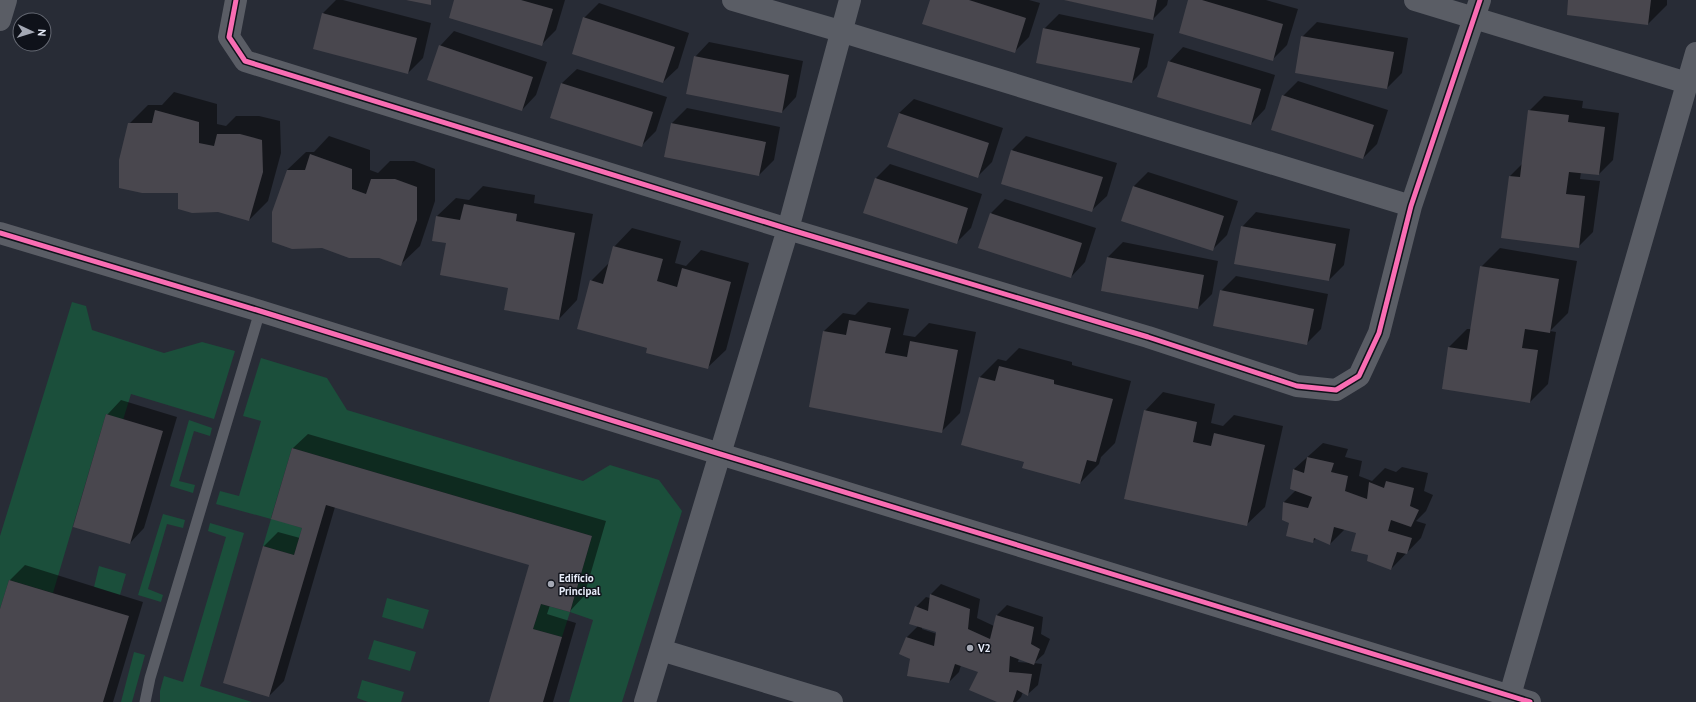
<svg xmlns="http://www.w3.org/2000/svg" width="1696" height="702" font-family="'PT Sans',sans-serif">
<style>
.green{fill:#1b4f3b}
.shadow{fill:#0007;fill-rule:evenodd}
.building{fill:#49474e}
.lines{fill:none;stroke-linecap:round;stroke-linejoin:round}
.service{stroke:#5a5d65;stroke-width:11}
.minor{stroke:#5a5d65;stroke-width:22}
.cycleway-casing{stroke:#0f121a;stroke-width:8}
.cycleway{stroke:#f96db3;stroke-width:5}
.poi-dot{fill:#a4a8b4;stroke:#0f121a;stroke-width:1.5}
.labels{text-anchor:middle;stroke-width:3;stroke-linejoin:round;paint-order:stroke}
.poi-label{font-size:11px;font-weight:bold;fill:#e6ebf8;stroke:#0f121a;text-anchor:start}
</style>
<rect width="100%" height="100%" fill="#282c36"/>
<!-- green -->
<path class="green" d="M72 302 86 306 92 330 164 353 202 342 235 351 214 419 131 394 123 420 106 414 53 593 9 580 0 609V536Z
M261 358 327 378 347 410 583 481 610 465 659 480 682 511 622 702H569L593 620 570 612 562 637 533 629 541 604 570 612 592 536 292 448 271 518 302 528 294 555 263 546 271 519 216 504 220 491 239 496 261 421 243 416Z
M189 420 212 428 210 436 194 431 179 481 195 485 193 493 170 486Z
M163 514 185 520 183 528 167 524 148 589 163 595 161 602 138 595Z
M210 523 244 533 200 686 252 702H160V691L164 676 183 682 226 537 208 531Z
M99 566 126 574 120 595 94 587Z
M387 598 429 610 423 629 382 617Z
M374 640 416 652 410 671 368 659Z
M134 652 145 655 132 702H121Z
M362 680 404 692 401 702H368L357 698Z"/>
<!-- shadow -->
<path class="shadow" d="M336 0H343L431 23 423 58 408 73 323 13Z
M455 0H565L556 30 541 45Z
M931 0H1029L1040 3 1029 37 1014 52Z
M1066 0H1168L1167 5 1153 19Z
M1189 0H1266L1298 9 1287 45 1273 59Z
M1569 0H1667V5L1648 24Z
M599 3 689 33 678 68 663 82 584 18Z
M1059 14 1154 34 1147 67 1132 82 1044 29Z
M1317 22 1408 38 1402 73 1387 88 1302 37Z
M454 31 547 62 536 95 522 110 440 46Z
M709 42 803 61 796 97 782 112 695 57Z
M1183 47 1275 75 1265 109 1251 124 1169 62Z
M577 69 667 97 656 131 641 146 552 118 562 83Z
M1298 81 1388 110 1377 144 1363 158 1283 96Z
M174 92 217 104V124L226 126 236 116H259L280 121 281 153 268 201 249 220 179 192 129 124 148 105H162Z
M1544 96 1583 101 1582 108 1619 113 1613 160 1599 174 1581 172 1580 179 1600 181 1593 232 1578 247 1502 237 1510 176 1523 163 1529 111Z
M914 99 1003 128 992 162 977 177 899 113Z
M687 108 780 127 774 160 759 175 665 156 672 123Z
M329 136 370 150V170L378 173 390 161H414L435 169V201L420 246 401 264 287 170 306 152H314Z
M1026 136 1117 163 1107 196 1092 210 1012 150Z
M890 164 982 194 971 228 957 242 876 178Z
M1148 172 1238 201 1227 235 1212 250 1133 187Z
M483 186 535 195 534 203 593 214 577 300 559 319 509 287 447 243 437 216 456 198 469 200Z
M1005 199 1096 228 1085 262 1071 277 991 213Z
M1256 212 1350 229 1344 265 1329 280 1242 227Z
M632 228 681 241 675 263 686 266 701 250 749 263 726 350 707 368 649 347 591 281 610 262 614 247Z
M1123 242 1218 261 1212 294 1198 308 1102 291 1108 257Z
M1500 248 1577 261 1568 313 1550 331 1556 332 1548 384 1530 402 1449 347 1467 329H1471L1481 267Z
M1236 276 1328 294 1321 329 1306 344 1221 291Z
M868 302 909 309 903 335 915 337 929 323 976 332 960 413 941 432 810 406 824 331 843 313 855 315Z
M1019 348 1072 362V365L1131 381 1115 443 1101 457 1099 464 1080 483 1025 461 962 445 980 377 998 359 1006 361Z
M1163 392 1215 404 1211 423 1223 426 1234 415 1283 426 1265 507 1246 525 1145 411Z
M121 400 177 417 144 528 130 543 107 415Z
M308 434 606 521 584 596 570 611 550 605 547 614 576 623 553 702H490L530 564 335 507 284 681 269 696 264 546 278 532 300 538 304 527 273 518 293 448Z
M1323 443 1348 449 1345 457 1362 461 1359 476 1372 481 1385 468 1396 472 1402 467 1428 473 1424 491 1433 495 1426 511 1416 521 1426 524 1421 538 1391 569 1369 555 1357 532 1345 529 1330 544 1317 538 1312 542 1290 522 1283 519 1284 502 1296 490 1294 469Z
M25 565 143 602 113 702H0V613L10 580Z
M941 584 980 599 977 618 994 626 997 615 1007 605 1043 617 1041 634 1050 639 1044 654 1034 663 1042 664 1038 685 1028 694 1023 692 1021 697 1016 702H999L980 671 961 665 959 672 949 682 900 653 907 637 918 626 916 607 926 597 930 598 931 594ZM922 627 937 631V634L922 629ZM1019 658 1031 663 1018 662Z"/>
<!-- building -->
<path class="building" d="M406 0H431V5Z
M454 0H521L553 9 542 46 449 18Z
M930 0H969L1026 18 1015 53 922 24Z
M1064 0H1157L1153 20Z
M1188 0H1202L1283 24 1273 61 1179 33Z
M1568 0H1651L1648 25 1567 15Z
M322 13 417 38 408 74 313 49Z
M583 17 675 47 663 83 572 54Z
M1043 28 1140 48 1132 83 1036 63Z
M1301 36 1394 52 1387 89 1295 73Z
M439 45 533 77 522 111 427 80Z
M694 56 789 75 782 113 686 94Z
M1168 61 1261 89 1251 125 1157 97Z
M561 83 653 112 642 147 550 118Z
M1282 95 1374 125 1363 159 1271 130Z
M155 110 199 122V143L214 146 217 134H240L262 140 263 172 249 221 218 212 192 213 178 209V193H142L119 188V160L128 123H152Z
M1528 110 1569 115 1568 122 1605 127 1599 175 1569 172 1566 194 1585 196 1579 248 1501 238 1509 176 1520 177Z
M899 113 989 143 978 178 887 147Z
M671 123 766 142 759 176 664 157Z
M1011 150 1103 177 1092 212 1001 184Z
M310 154 352 169V189L366 194 371 179H395L417 187V220L401 266 379 258H349L322 248 292 249 272 242V212L287 170H305Z
M875 178 968 208 957 244 863 213Z
M1133 186 1224 216 1213 251 1121 221Z
M464 204 517 214 516 221 575 233 559 320 504 310 508 288 440 275 446 243 432 241 436 216 460 220Z
M990 213 1082 243 1071 278 978 248Z
M1241 226 1336 244 1329 281 1234 264Z
M613 246 663 259 657 281 677 287 682 268 731 282 708 369 646 353 647 348 577 329 590 280 603 284Z
M1107 257 1204 275 1198 309 1101 291Z
M1480 266 1559 279 1550 333 1525 329 1522 348 1538 350 1530 403 1442 389 1448 347 1467 350Z
M1220 290 1314 309 1307 345 1213 326Z
M849 320 891 328 885 353 907 357 910 341 958 350 942 433 809 407 823 331 846 335Z
M999 366 1054 380V384L1113 399 1096 462 1087 460 1080 484 1022 468 1024 462 961 445 979 377 995 381Z
M1144 410 1197 422 1193 442 1211 446 1214 433 1265 445 1247 526 1124 499Z
M106 414 163 431 130 544 73 527Z
M292 448 592 536 570 612 541 604 533 629 562 637 543 702H489L529 565 326 505 269 697 223 683 263 546 294 555 302 528 271 519Z
M1307 457 1334 463 1331 472 1348 476 1345 491 1367 499 1369 482 1384 488 1386 481 1414 488 1410 506 1419 510 1411 527 1391 520 1388 531 1412 538 1407 554 1397 552 1391 570 1367 561 1368 555 1351 551 1356 533 1334 527 1330 545 1314 538 1313 543 1286 536 1289 523 1282 520 1283 502 1308 508 1312 497 1290 489 1293 469 1304 473Z
M9 580 129 616 103 702H0V609Z
M930 594 970 609 968 629 990 639 996 615 1034 627 1031 644 1040 649 1034 665 1010 656 1009 672 1032 674 1028 696 1017 690 1013 702H997L969 690 978 672 955 664 949 683 907 676 910 659 899 654 906 637 934 646 936 632 909 624 915 606 928 611Z"/>
<g class="lines">
<!-- service -->
<path class="service" d="M145 702 150 678 260 311"/>
<!-- minor -->
<path class="minor" d="M236 0 229 37 245 61 788 229 1148 337 1297 386 1336 390 1359 376 1379 333 1411 206 1480 0
M733 0 840 31 1411 206
M1415 0 1687 83
M0 20 6 0
M0 233 260 311 720 454 1530 702
M661 650 832 702
M645 702 788 229 850 0
M1508 702 1696 53"/>
<!-- cycleway casing -->
<g class="cycleway-casing">
<path id="cycleway" d="M236 0 229 37 245 61 788 229 1148 337 1297 386 1336 390 1359 376 1379 333 1411 206 1480 0
M0 233 260 311 720 454 1530 702"/>
</g>
<!-- cycleway -->
<use href="#cycleway" class="cycleway"/>
</g>
<!-- markers -->
<g class="poi-dot">
<circle cx="551" cy="584" r="4"/>
<circle cx="970" cy="648" r="4"/>
</g>
<g class="labels">
<!-- poi labels -->
<g class="poi-label">
<text x="559" y="582">Edifício<tspan x="559" dy="13">Principal</tspan></text>
<text x="978" y="652">V2</text>
</g>
</g>
<!-- north arrow -->
<g transform="translate(32 32) rotate(94)"><circle r="19" fill="#0f121a" stroke="#656973"/>
<path d="M0-3L7 15L0 10L-7 15Z" fill="#a4a8b4"/>
<text y="-6" font-size="11" font-weight="bold" text-anchor="middle" fill="#e6ebf8">N</text>
</g>
</svg>
